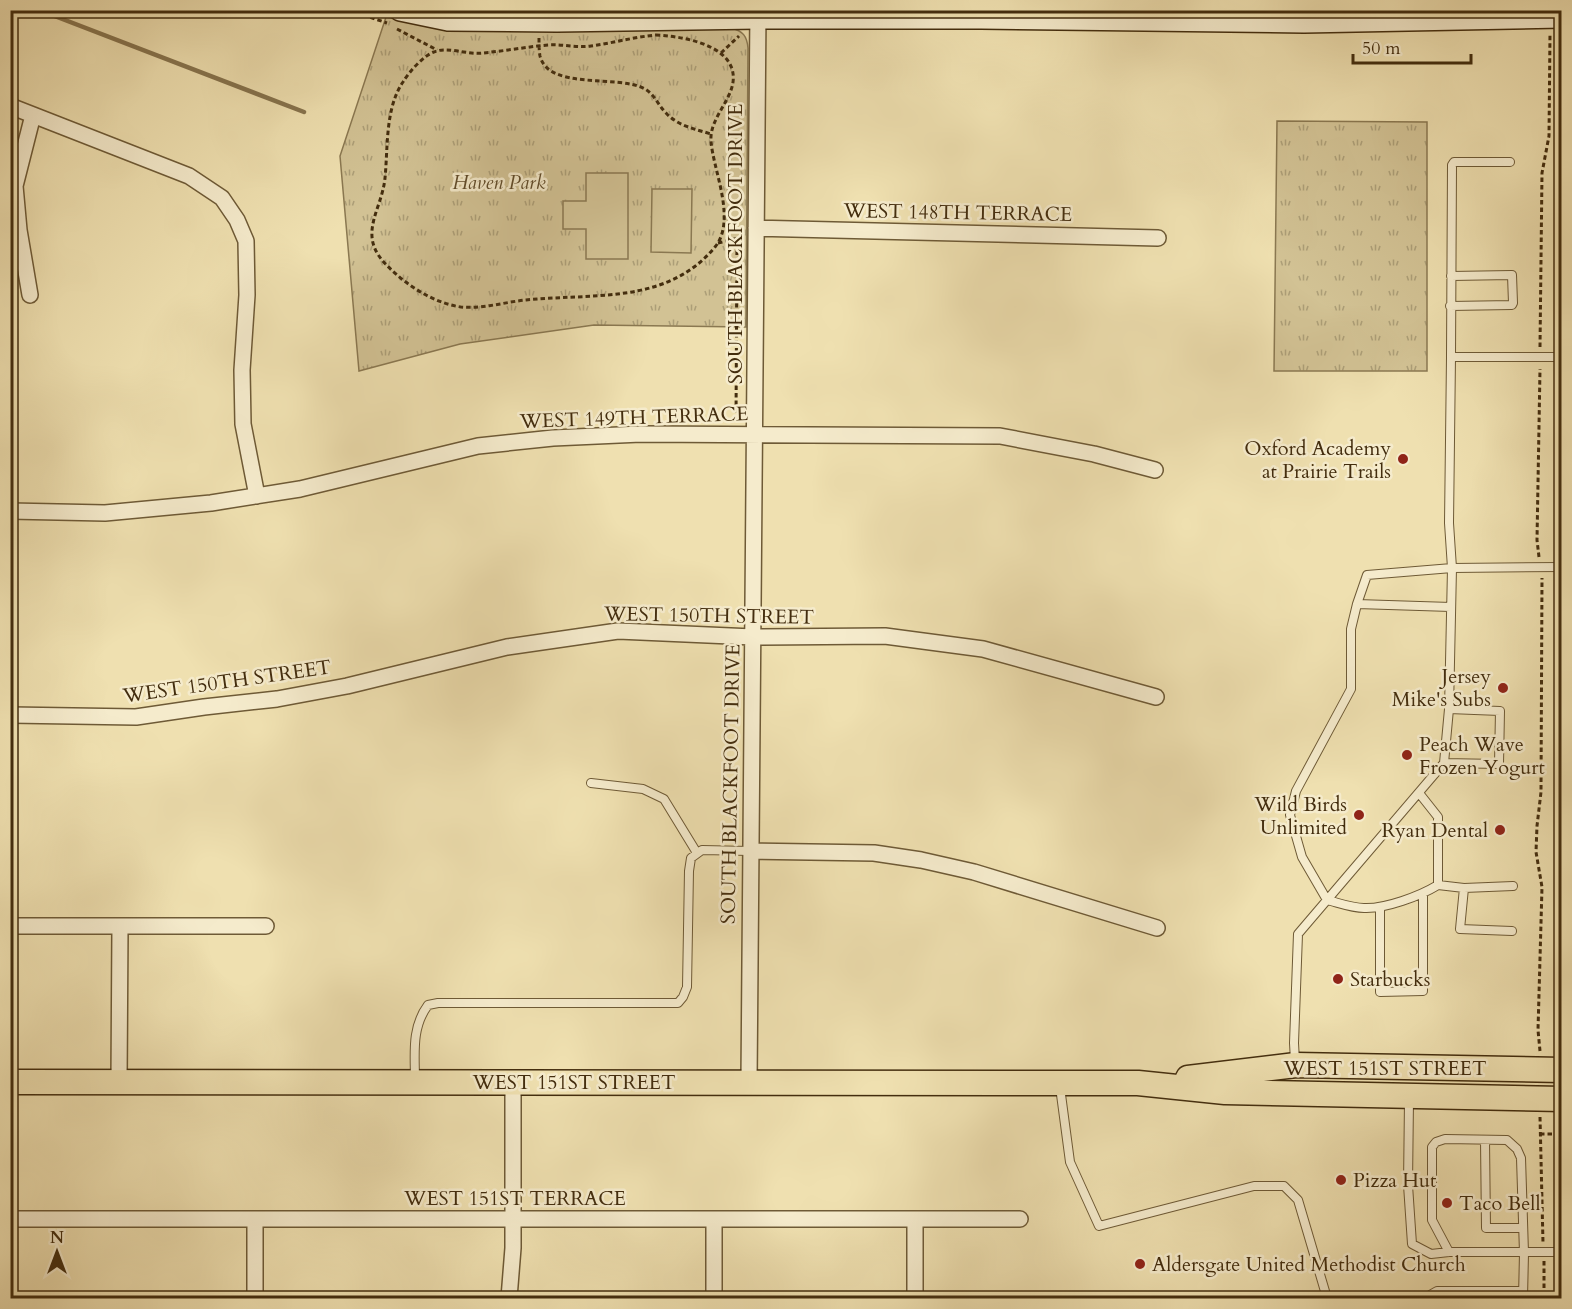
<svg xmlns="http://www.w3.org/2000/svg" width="1572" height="1309" font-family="Cardo,serif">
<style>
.grass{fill:url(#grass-tufts);stroke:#8a7851;stroke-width:1.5}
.garden{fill:#d2c294;stroke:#8a7851;stroke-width:1.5}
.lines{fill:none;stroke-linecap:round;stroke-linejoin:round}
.stream{stroke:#87744e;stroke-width:4.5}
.lane-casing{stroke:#6e5a36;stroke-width:10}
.street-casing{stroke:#6e5a36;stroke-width:18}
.secondary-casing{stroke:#432d0e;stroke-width:24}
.primary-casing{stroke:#432d0e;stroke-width:27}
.path{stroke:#432d0e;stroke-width:3;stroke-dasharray:4.5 3;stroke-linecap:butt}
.lane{stroke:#f5ebcc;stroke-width:8}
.street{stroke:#f5ebcc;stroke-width:15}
.secondary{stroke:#f5ebcc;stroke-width:21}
.primary{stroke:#efe0b0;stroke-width:24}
.poi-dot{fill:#8f2418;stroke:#f5ebcc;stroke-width:2}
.labels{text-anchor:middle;stroke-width:5;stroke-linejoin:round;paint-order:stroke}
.park-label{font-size:20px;font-style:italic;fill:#604b29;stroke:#f5ebcc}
.street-label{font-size:20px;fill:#432d0e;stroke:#f5ebcc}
.poi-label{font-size:20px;fill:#432d0e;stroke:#f5ebcc;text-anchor:start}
</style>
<defs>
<pattern id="grass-tufts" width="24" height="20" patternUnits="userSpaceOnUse" patternTransform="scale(1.5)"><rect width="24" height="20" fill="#d2c294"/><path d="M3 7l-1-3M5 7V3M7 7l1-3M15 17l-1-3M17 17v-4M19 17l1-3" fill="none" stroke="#ac9e77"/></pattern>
</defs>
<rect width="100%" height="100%" fill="#efe0b0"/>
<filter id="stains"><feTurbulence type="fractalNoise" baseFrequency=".00333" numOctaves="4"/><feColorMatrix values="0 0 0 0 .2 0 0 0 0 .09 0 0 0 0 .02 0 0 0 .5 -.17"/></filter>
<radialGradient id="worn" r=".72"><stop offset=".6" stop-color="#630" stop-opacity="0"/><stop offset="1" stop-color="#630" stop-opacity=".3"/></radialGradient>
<!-- grass -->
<path class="grass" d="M386 17 443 28H731C743 31 747 36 748 48L746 327 594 325 460 344 359 371 340 156Z
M1277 121 1427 122V371H1274Z"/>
<!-- garden -->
<path class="garden" d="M586 173H628V259H586V229H563V201H586Z
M652 189H692L691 253 651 252Z"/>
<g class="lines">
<!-- stream -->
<path class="stream" d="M39 10 304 112"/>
<!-- lane casing -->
<g class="lane-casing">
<path id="lane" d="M1450 306 1512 305 1513 303 1512 275 1451 276
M1451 357 1452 165 1454 162H1510
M1357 604 1367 575 1452 568 1562 567
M1444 763 1449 709
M591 783 643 789 664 799 697 853
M1419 793 1438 817V885L1464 888
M1438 885C1420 896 1385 909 1364 908 1352 908 1339 903 1327 900L1302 857 1290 815 1296 791 1351 689V629L1357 604 1451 607
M1380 907V992L1423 991V894
M1512 931 1460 929 1464 888 1513 886
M1295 1061 1294 1043 1298 934 1444 763 1499 764 1500 711 1449 709 1452 568 1449 523 1451 357H1562
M415 1081C415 1054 411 1028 428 1005L438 1003H678L683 997 687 987 689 871 691 858 702 850 750 851
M1060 1087 1070 1162 1099 1226 1254 1186H1284L1298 1200 1327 1298
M1409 1100 1408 1185 1412 1244 1431 1254 1449 1252H1562
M1485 1140 1486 1228H1523
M1449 1252 1432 1220V1147L1436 1142 1445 1139 1507 1140 1517 1149 1521 1158 1524 1253 1523 1298
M1428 1298 1430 1295 1437 1291H1523"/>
</g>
<!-- street casing -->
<g class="street-casing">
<path id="street" d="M10 106 189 176 222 198 237 220 246 241 247 295 242 370 243 424 257 496
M756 228 1158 238
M30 295 19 230 15 186 33 115
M10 511 105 513 211 503 300 489 478 446 553 438 641 434 1000 436 1094 454 1155 470
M10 715 136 717 204 707 277 699 347 686 507 647 618 631 753 637 885 636 983 649 1156 697
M750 851 874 853 921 860 974 872 1157 928
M10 926H266
M119 1082 120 926
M749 1082 758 10
M10 1219H1020
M255 1219V1298
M915 1219V1298
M509 1298 513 1248V1082
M714 1298V1219"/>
</g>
<!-- secondary casing -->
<g class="secondary-casing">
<path id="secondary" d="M400 10 448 20 557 21 758 18H981L1304 22 1562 17"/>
</g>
<!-- primary casing -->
<g class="primary-casing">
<path id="primary" d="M1188 1078 1296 1065 1562 1070
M10 1082 1138 1083 1225 1092 1562 1099"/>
</g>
<!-- path -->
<path class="path" d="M349 10 387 23
M397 29 437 50
M656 35C679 36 724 43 732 69 740 95 709 115 711 141 713 170 737 220 715 247 667 305 593 293 526 300 505 302 483 309 461 307 432 303 401 282 382 260 359 232 382 209 385 178 388 148 385 108 403 82 409 72 423 56 434 52 447 46 467 55 483 53 504 51 526 47 548 45 563 44 577 48 591 46 613 43 634 37 656 35Z
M539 38C539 44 539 51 540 56 549 91 619 74 645 89 655 95 658 105 666 113 678 126 695 129 711 134
M721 53 739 36
M718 243 739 238
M1540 347 1542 173 1549 136 1550 33
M736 420 737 238
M1539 557 1537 540 1540 369
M1540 1051 1538 1030 1542 887 1536 852 1537 826 1541 792 1542 578
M1540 1117 1543 1243
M1540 1134H1562
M1544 1261V1298"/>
<!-- lane -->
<use href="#lane" class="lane"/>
<!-- street -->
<use href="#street" class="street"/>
<!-- secondary -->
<use href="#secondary" class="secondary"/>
<!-- primary -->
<use href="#primary" class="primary"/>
</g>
<!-- markers -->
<g class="poi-dot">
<circle cx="1403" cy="459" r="6"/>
<circle cx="1503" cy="688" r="6"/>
<circle cx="1407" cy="755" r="6"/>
<circle cx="1359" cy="815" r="6"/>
<circle cx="1500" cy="830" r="6"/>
<circle cx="1338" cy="979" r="6"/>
<circle cx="1341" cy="1180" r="6"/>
<circle cx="1447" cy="1203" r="6"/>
<circle cx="1140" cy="1264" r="6"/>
</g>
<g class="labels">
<!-- park labels -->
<g class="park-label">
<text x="499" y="189">Haven Park</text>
</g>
<!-- street labels -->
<g class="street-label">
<text transform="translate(958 212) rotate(1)" y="7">WEST 148TH TERRACE</text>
<text transform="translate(735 244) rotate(-90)" y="7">SOUTH BLACKFOOT DRIVE</text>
<text transform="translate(634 417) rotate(-2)" y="7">WEST 149TH TERRACE</text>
<text transform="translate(709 615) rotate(1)" y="7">WEST 150TH STREET</text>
<text transform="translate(227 681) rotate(-8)" y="7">WEST 150TH STREET</text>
<text transform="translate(730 784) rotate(-89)" y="7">SOUTH BLACKFOOT DRIVE</text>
<text x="1385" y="1075">WEST 151ST STREET</text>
<text x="574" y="1089">WEST 151ST STREET</text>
<text x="515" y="1205">WEST 151ST TERRACE</text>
</g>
<!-- poi labels -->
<g class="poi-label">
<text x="1391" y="455" text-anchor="end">Oxford Academy<tspan x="1391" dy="23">at Prairie Trails</tspan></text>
<text x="1491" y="683" text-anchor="end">Jersey<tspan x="1491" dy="23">Mike's Subs</tspan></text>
<text x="1419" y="751">Peach Wave<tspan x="1419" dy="23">Frozen Yogurt</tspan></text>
<text x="1347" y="811" text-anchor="end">Wild Birds<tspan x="1347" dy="23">Unlimited</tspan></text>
<text x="1488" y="837" text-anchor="end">Ryan Dental</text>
<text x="1350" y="986">Starbucks</text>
<text x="1353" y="1187">Pizza Hut</text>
<text x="1459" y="1210">Taco Bell</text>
<text x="1152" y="1271">Aldersgate United Methodist Church</text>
</g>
</g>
<!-- margin -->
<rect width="1572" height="1309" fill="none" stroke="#efe0b0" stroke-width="36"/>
<rect x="12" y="12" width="1548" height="1285" fill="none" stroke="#432d0e" stroke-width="3"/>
<rect x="18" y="18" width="1536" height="1273" fill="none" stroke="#432d0e" stroke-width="1.5"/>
<!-- north arrow -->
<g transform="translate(57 1252)" stroke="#f5ebcc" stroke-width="4.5" paint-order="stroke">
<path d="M0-4.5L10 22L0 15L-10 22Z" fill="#432d0e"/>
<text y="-9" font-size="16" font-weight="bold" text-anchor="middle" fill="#432d0e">N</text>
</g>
<!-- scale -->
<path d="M1353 54v9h118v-9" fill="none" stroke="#432d0e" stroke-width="3"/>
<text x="1362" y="54" font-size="18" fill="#432d0e" stroke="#f5ebcc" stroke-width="4.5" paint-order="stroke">50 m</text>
<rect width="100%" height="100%" filter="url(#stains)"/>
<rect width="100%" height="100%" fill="url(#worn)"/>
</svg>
